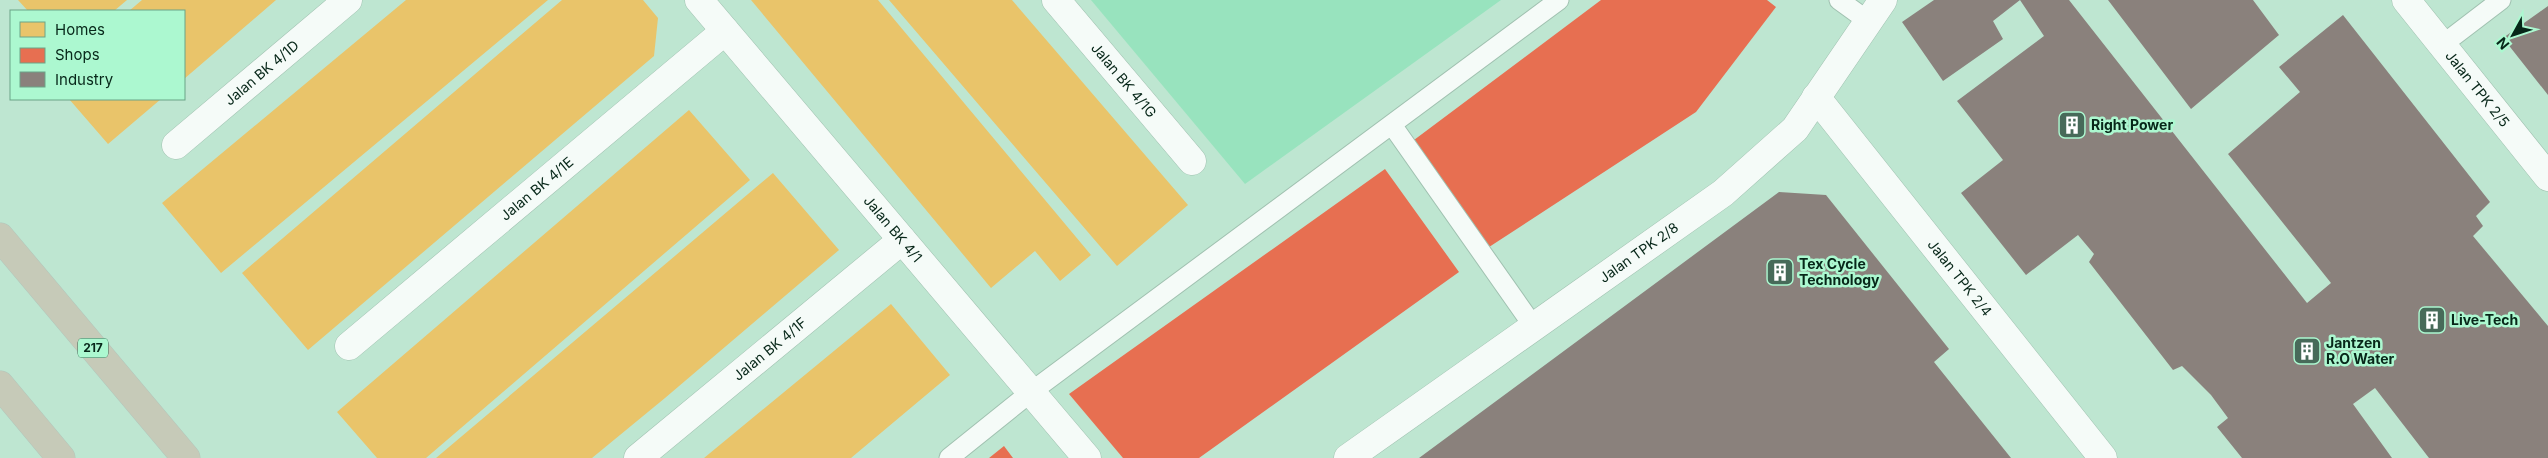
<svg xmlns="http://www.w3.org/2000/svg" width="2548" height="458" font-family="Inter,sans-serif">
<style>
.green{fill:#98e3be}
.homes{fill:#e9c46a}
.shops{fill:#e76f51}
.industry{fill:#8a817c}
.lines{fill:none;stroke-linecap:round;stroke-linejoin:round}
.lane-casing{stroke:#a0c1b0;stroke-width:21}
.street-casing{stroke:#a0c1b0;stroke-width:29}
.highway-casing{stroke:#b2c7bc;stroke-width:29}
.lane{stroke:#f5fbf8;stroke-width:19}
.street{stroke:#f5fbf8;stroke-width:28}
.highway{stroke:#c6cab8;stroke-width:28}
.labels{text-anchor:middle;stroke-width:5;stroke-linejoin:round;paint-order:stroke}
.shield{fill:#acf8d0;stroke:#386650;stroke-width:1}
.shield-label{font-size:12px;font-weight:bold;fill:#072719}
.street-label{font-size:14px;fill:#072719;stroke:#acf8d0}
.poi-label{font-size:14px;font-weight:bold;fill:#072719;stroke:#acf8d0;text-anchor:start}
</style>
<rect width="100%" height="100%" fill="#bee6d1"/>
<!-- green -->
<path class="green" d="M1091 0H1501L1245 184Z"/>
<!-- homes -->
<path class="homes" d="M18 0H127L114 11H28Z
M142 0H276L184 79V11H129Z
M406 0H548L221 273 162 203Z
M562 0H643L658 18 654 56 308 350 242 273Z
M751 0H878L1091 255 1060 281 1035 251 991 288Z
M889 0H1012L1188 205 1117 266Z
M69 99H161L108 144Z
M689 110 750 180 426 458H377L337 412Z
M773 173 839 250 665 398 592 458H436Z
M891 304 950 375 851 458H704Z"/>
<!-- shops -->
<path class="shops" d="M1601 0H1767L1776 7 1696 112 1486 249 1410 143Z
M1385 169 1459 272 1199 458H1123L1069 394Z
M1004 446 1013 458H989Z"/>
<!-- industry -->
<path class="industry" d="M1934 0H2069L2307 303 2331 283 2228 154 2300 92 2279 67 2343 15 2490 202 2476 216 2483 226 2473 236 2548 326V458H2429L2375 388 2353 404 2392 458H2242L2217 427 2228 418 2211 395 2182 366 2173 370 2089 262 2094 254 2078 235 2026 275 1961 193 2003 160 1957 101 2044 36 2020 0 1993 21 2003 39 1943 81 1902 22Z
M2108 0H2253L2279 35 2191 109Z
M2548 6V95L2503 38Z
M1779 192 1826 195 1949 349 1934 362 2011 458H1419Z"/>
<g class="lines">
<!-- lane casing -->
<g class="lane-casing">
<path id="lane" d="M1839 0 1868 21
M2442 45 2501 0
M1392 125 1534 327
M949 458 1031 392 1559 0"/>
</g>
<!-- street casing -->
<g class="street-casing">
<g id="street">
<path id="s1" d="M699 0 1087 458"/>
<path id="s2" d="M1056 0 1192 161"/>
<path id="s3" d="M2406 0 2548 177"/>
<path id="s4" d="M1816 97 2103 458"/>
<path id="s5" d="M176 145 348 0"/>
<path id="s6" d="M349 346 725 31"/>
<path id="s7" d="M638 458 902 240"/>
<path id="s8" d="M1348 458 1723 193 1795 129 1883 0"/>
</g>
</g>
<!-- highway casing -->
<g class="highway-casing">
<path id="highway" d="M0 237 186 458
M0 385 61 458"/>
</g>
<!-- lane -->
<use href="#lane" class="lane"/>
<!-- street -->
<use href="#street" class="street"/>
<!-- highway -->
<use href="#highway" class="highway"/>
</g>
<!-- icons -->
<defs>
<g id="building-square" transform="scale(1.4375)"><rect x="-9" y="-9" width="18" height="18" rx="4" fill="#476a59" stroke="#acf8d0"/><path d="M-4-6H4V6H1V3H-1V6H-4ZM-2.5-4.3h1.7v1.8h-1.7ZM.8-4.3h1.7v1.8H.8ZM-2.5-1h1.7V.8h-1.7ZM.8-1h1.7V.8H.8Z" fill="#fff"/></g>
</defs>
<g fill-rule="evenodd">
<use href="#building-square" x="2072" y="125"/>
<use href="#building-square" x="1780" y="272"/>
<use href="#building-square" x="2432" y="320"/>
<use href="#building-square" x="2307" y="351"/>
</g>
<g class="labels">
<!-- shield labels -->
<rect class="shield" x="78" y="338.5" width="30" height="19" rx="4"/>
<g class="shield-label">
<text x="93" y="352">217</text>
</g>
<!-- street labels -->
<g class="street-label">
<text dy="5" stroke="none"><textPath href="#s5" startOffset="112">Jalan BK 4/1D</textPath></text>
<text dy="5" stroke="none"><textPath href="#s2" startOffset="105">Jalan BK 4/1G</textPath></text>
<text dy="5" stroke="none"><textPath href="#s3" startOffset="114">Jalan TPK 2/5</textPath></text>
<text dy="5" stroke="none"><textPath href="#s6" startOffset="245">Jalan BK 4/1E</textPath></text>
<text dy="5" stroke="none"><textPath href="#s1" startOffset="300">Jalan BK 4/1</textPath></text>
<text dy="5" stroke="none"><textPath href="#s8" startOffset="356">Jalan TPK 2/8</textPath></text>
<text dy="5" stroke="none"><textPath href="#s4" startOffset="231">Jalan TPK 2/4</textPath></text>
<text dy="5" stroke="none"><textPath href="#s7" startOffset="171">Jalan BK 4/1F</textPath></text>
</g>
<!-- poi labels -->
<g class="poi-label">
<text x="2091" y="130">Right Power</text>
<text x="1799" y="269">Tex Cycle<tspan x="1799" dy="16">Technology</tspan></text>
<text x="2451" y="325">Live-Tech</text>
<text x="2326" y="348">Jantzen<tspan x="2326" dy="16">R.O Water</tspan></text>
</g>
</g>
<!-- legend -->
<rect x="10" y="10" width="175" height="90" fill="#acf8d0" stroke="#6aa487"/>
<rect x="20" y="22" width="25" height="15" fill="#e9c46a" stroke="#6aa487"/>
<text x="55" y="35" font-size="15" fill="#072719">Homes</text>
<rect x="20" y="48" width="25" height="15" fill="#e76f51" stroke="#6aa487"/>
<text x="55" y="60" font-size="15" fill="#072719">Shops</text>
<rect x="20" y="72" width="25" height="15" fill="#8a817c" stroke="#6aa487"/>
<text x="55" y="85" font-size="15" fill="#072719">Industry</text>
<!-- north arrow -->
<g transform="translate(2513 35) rotate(230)" stroke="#acf8d0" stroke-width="4" paint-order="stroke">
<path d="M0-4L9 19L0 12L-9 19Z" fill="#072719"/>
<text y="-8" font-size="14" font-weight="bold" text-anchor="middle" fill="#072719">N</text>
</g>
</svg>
